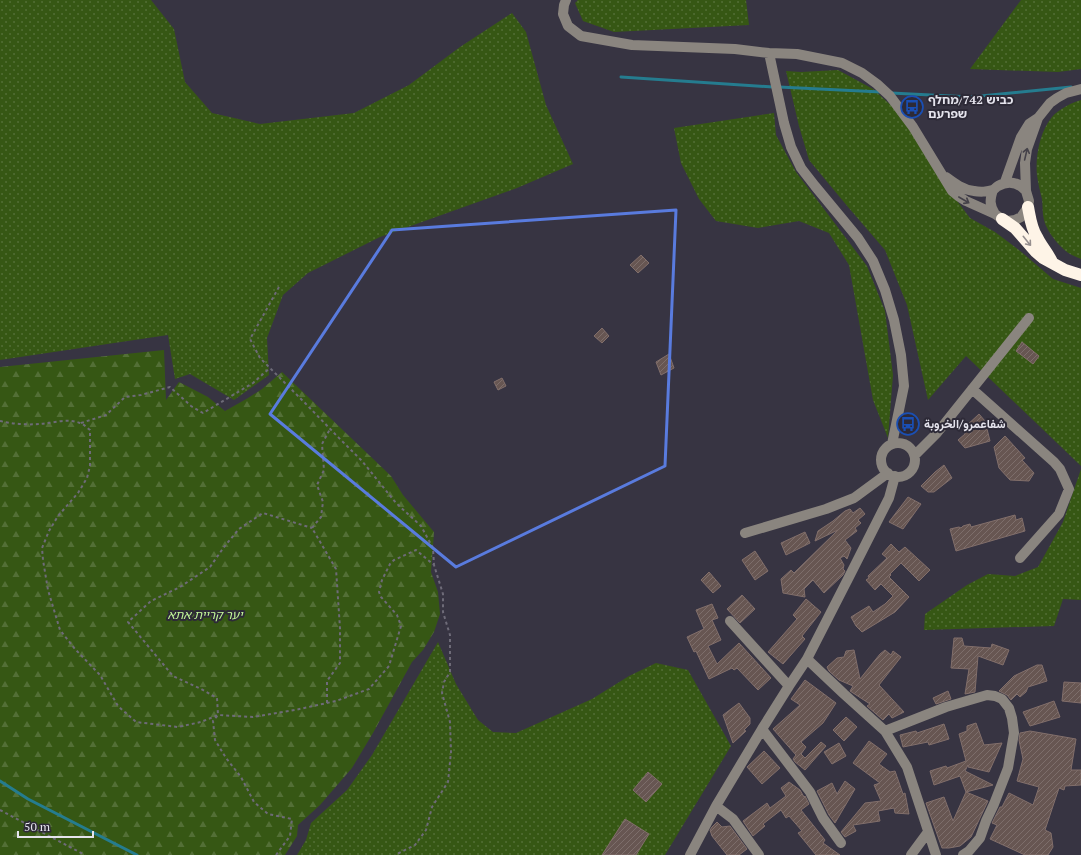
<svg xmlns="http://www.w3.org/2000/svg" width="1081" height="855" font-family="'PT Serif',Vazirmatn,'Noto Sans Hebrew',serif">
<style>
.grass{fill:url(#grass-dots)}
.forest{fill:url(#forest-firs)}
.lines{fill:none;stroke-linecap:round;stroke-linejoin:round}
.stream{stroke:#257c8f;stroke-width:3}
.building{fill:url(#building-hatch);stroke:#826f6b}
.path{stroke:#6e6b78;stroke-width:2;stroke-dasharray:3 3;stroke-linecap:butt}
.minor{stroke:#8a857f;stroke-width:10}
.highway{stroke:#fef4e7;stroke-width:12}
.oneway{stroke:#444149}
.oneway2{stroke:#968f8f}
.marked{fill:none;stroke:#597bde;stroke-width:3;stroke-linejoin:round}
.labels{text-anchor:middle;stroke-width:4;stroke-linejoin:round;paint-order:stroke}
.poi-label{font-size:12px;font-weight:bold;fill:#e5e4ed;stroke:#2d2a37;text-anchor:start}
.park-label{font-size:12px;font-style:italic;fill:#c2f898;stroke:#2d2a37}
</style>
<defs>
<pattern id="grass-dots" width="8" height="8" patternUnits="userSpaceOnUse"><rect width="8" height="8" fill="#365714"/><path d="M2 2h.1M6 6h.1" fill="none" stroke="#536f36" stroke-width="1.8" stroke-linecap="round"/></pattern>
<pattern id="forest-firs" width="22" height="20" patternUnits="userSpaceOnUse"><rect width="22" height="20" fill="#365714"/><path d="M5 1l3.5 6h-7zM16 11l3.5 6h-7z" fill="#536f36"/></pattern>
<pattern id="building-hatch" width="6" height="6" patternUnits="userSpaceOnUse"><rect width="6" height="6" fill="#675652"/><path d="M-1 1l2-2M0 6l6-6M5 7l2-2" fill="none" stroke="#7d6e6b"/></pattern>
</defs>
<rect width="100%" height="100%" fill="#373442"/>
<!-- grass -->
<path class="grass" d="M0 0H151L174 29 185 82 212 113 260 124 354 113 409 85 460 47 512 13 526 32 546 105 573 164 517 188 380 237 308 273 283 295 267 338 269 375 234 400 190 374 175 379 168 335 0 360Z
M578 0H746L749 25 614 32 583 21 575 3Z
M1021 0H1081V69L1058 72 970 69Z
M838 70 873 89 906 119 948 189 970 218 995 232 1019 250 1053 279 1081 288V466L966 356 928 400 907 305 885 250 848 207 809 160 799 126 786 71 801 72Z
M1081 100V259C1077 257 1073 256 1070 254 1060 248 1047 232 1044 220 1042 213 1043 206 1042 199 1040 191 1038 183 1037 175 1035 157 1040 131 1052 117 1059 109 1071 103 1081 100Z
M774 113 776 135 796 172 867 266 885 311 893 375 888 438 873 400 849 265 829 233 799 221 758 228 716 221 699 199 681 163 674 128Z
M1081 469V600L1063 599 1054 626 924 630 925 614 967 585 988 574 1015 576 1038 567 1063 522Z
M438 642 456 684 478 720 493 732 516 733 592 699 629 676 656 663 688 670 731 746 665 855H297L306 840 311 823 347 790 372 755Z"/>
<!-- forest -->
<path class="forest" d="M164 350 166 400 179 382 208 397 225 411 248 398 262 389 282 372 391 476 403 495 434 532 431 572 438 592 440 614 434 632 423 650 412 662 373 733 352 768 320 805 298 825 297 836 285 855H0V367Z"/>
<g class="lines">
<!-- stream -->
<path class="stream" d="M621 77 773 87
M779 87 881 92
M891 93 971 97 1071 87
M0 781 28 799 137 855"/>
</g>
<!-- building -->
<path class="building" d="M641 255 649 263 638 273 630 265Z
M602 328 609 336 602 343 594 336Z
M1022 342 1039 356 1033 364 1016 351Z
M669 354 674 368 661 375 656 362Z
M502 378 506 386 498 390 494 382Z
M979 414 985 421 990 441 965 448 958 440 965 434 964 428Z
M1005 436 1025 458 1022 460 1034 473 1029 481 1010 480 999 468 994 447Z
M944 465 952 478 934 492H928L921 486 935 472Z
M908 497 921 504 903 529 889 522Z
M860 508 865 514 858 520 861 523 855 528 857 531 845 540 851 548 847 559 844 556 840 558 844 565 843 569 845 571 843 575 824 593 813 580 804 589 805 597 783 593 781 579 791 570 794 573 838 530 815 541 818 531 833 521 845 511 850 509 853 513Z
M1015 515 1016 520 1022 518 1025 531 956 551 950 529 959 527 961 528 963 526 970 524 971 527Z
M805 532 810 543 786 555 781 543Z
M891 544 899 552 905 547 930 570 919 581 901 563 890 574 891 575 889 577 909 597 895 612 862 632 856 626 851 617 869 606 873 612 885 604 893 596 881 584 875 590 866 580 869 578 868 576 887 558 882 554Z
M755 551 768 571 755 580 742 560Z
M709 572 721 586 713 593 701 580Z
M742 595 755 609 740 623 727 609Z
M806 599 821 612 802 636 805 639 783 664 768 652 797 619 793 615Z
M712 604 718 618 712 620 721 640 708 646 717 664 739 643 771 678 758 690 737 668 734 670 732 668 709 679 696 651 694 652 687 637 704 629 696 610Z
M954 638H962L964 646 991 648 992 644 1009 650 1003 665 978 656 975 692 965 694 969 669 951 668Z
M854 650 860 679 880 654 885 650 891 655 893 651 901 657 879 685 904 712 892 718 889 714 883 720 867 706 870 704 850 691 853 686 839 680 829 671 827 667 837 658 844 657 846 651Z
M1037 665H1042L1047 681 1028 687 1026 692 1020 697 1017 694 1011 700 1007 695 999 691 1014 676Z
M805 680 836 703 823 723 801 742 806 747 801 754 805 758 821 742 826 746 805 770 795 762 793 759 796 755 773 729 800 705 791 699Z
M1064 682 1081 683V703L1062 701Z
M948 691 951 699 936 704 933 698Z
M1054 701 1060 717 1030 726 1023 712Z
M739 703 750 718V724L744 730 746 731 733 743 723 715Z
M846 717 857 727 844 741 833 730Z
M976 723 984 745 1002 743 989 772 968 767V765L965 771 993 785 966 792 960 776 934 785 930 771 946 766 947 768 966 761 959 734 967 731V726Z
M944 724 949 739 929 745 928 742 903 747 900 735 916 731 917 733Z
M1030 731 1076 739 1071 770H1081V785L1065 786 1064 790 1059 788 1045 830 1051 833 1053 847 1048 855H1025L990 839 997 825 992 823 1000 807H1002L1009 793 1033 805 1039 787 1017 781 1023 759 1019 740 1020 733Z
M869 741 887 754 879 764 890 772 895 771 903 794 905 793 909 814 895 813 894 808 878 811 880 821 853 825 856 831 845 837 841 832 865 803 881 801 874 785 880 783 853 763Z
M839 743 846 756 832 764 824 752Z
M764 751 780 768 762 784 747 767Z
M648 772 662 784 646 802 633 790Z
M845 781 855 789 835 823 829 815 817 791 832 783 837 794Z
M789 782 800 790 804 797 805 796 809 804 801 810 825 840 823 843 840 855H816L798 833 802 831 789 816 786 818 781 810 763 824 765 826 753 836 743 821 767 803 770 808 786 796 781 788Z
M966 792 988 801 971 837 960 846 949 848H942L926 803 944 797 953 821Z
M625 819 649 834 636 855H602Z
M717 822 722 827 730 826 747 849 739 855H727L712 836 710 830 712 827Z"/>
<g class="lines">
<!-- path -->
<path class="path" d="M279 287 250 339 260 358 306 404 337 436 362 461 396 503 421 526 433 548 434 565
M0 421C13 424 27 425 40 424 53 423 68 418 80 423 84 424 87 428 90 430V466L87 478 78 493 58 516 49 531 42 548 43 560 48 590 60 630 75 649 100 675 118 706 136 722 178 727 201 722 218 715 253 717 295 710 336 701 369 689 389 666 401 626 397 615 381 597 379 592 382 580 390 564 394 560 416 550 434 565 443 594V612L450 635V672L444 682 442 693 450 722 451 752 448 782 432 807 426 830 415 845 395 855
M81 423 106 415 125 397 141 395 170 387 191 406 203 413 253 383 270 368
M327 703V681L340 663V628L336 569 312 528 321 517 323 502 317 485 324 470 322 444 330 429
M0 810 85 855
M276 855 290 836 292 819 268 814 254 802 241 777 226 758 215 740 213 721 218 715 217 698 201 689 173 676 128 622 151 601 180 587 210 567 224 547 239 529 263 513 312 528"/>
<!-- minor -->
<path class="minor" d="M566 0 564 5 563 14 568 26 581 36 632 45 735 49 769 53 797 54 842 63 862 73 877 84 890 96 913 127 952 191 958 196 966 201 995 214 1002 219 1008 221 1015 220 1021 217 1028 207 1029 201 1026 191 1025 163 1027 149 1038 118
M769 53 784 123 791 147 801 168 815 186 858 238 873 261 885 290 894 320 901 355 904 386 892 444
M946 177C954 183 963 190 974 191 979 192 988 192 993 190 995 189 996 187 998 186 1009 180 1018 182 1026 191
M1005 182 1021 137 1029 124 1038 118 1050 103 1057 98 1066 93 1081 89
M993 190C990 199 989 205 995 214
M972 389 1054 462 1060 469 1069 489 1059 514 1020 558
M881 460a17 17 0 1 1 34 0a17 17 0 1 1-34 0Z
M915 455 937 433 1029 318
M745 533 826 509 854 498 888 473
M730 621 789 686
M807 659 844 694 885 731 907 767 936 855
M762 729 810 792 823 818 841 843
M885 731 946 707 987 695 995 696 1002 699 1009 708 1012 718 1014 733 1008 768 994 804 986 821 980 838 969 851 963 855
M716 806 733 819 759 855
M690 855 716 806 762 729 789 686 807 659 850 575 889 498 895 476
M911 855 928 832"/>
<!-- highway -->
<path class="highway" d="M1028 207C1030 217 1031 228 1037 237 1041 246 1048 253 1052 262
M1002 219 1015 228 1036 252 1043 258 1065 270 1081 275"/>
</g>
<!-- one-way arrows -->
<defs><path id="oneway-shaft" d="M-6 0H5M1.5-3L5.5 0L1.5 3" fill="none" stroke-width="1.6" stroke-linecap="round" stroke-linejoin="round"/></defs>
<g class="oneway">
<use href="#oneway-shaft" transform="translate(1026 154) rotate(-77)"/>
<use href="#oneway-shaft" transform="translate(964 200) rotate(30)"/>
</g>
<use class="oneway2" href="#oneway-shaft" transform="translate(1027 241) rotate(51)"/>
<!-- marked area -->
<path class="marked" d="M676 210 665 466 456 567 270 414 392 230Z"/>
<!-- icons -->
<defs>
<g id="bus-ring" transform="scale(1.15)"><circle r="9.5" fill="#2d2a37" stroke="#1a4fb4" stroke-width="1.5"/><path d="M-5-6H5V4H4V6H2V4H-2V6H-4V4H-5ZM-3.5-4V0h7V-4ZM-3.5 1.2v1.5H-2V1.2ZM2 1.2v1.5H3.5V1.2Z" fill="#1a4fb4"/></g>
</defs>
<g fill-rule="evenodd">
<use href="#bus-ring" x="912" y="107"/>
<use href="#bus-ring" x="908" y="424"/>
</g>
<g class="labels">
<!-- poi labels -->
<g class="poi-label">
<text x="928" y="104">כביש 742/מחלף<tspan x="928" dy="14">שפרעם</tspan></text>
<text x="924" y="428">شفاعمرو/الخروبة</text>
</g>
<!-- park labels -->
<g class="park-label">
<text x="205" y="619">יער קריית אתא</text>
</g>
</g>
<!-- scale -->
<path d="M18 831v6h75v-6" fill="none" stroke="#e5e4ed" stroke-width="2"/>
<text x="24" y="831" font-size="12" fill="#e5e4ed" stroke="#2d2a37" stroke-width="3" paint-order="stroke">50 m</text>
</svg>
